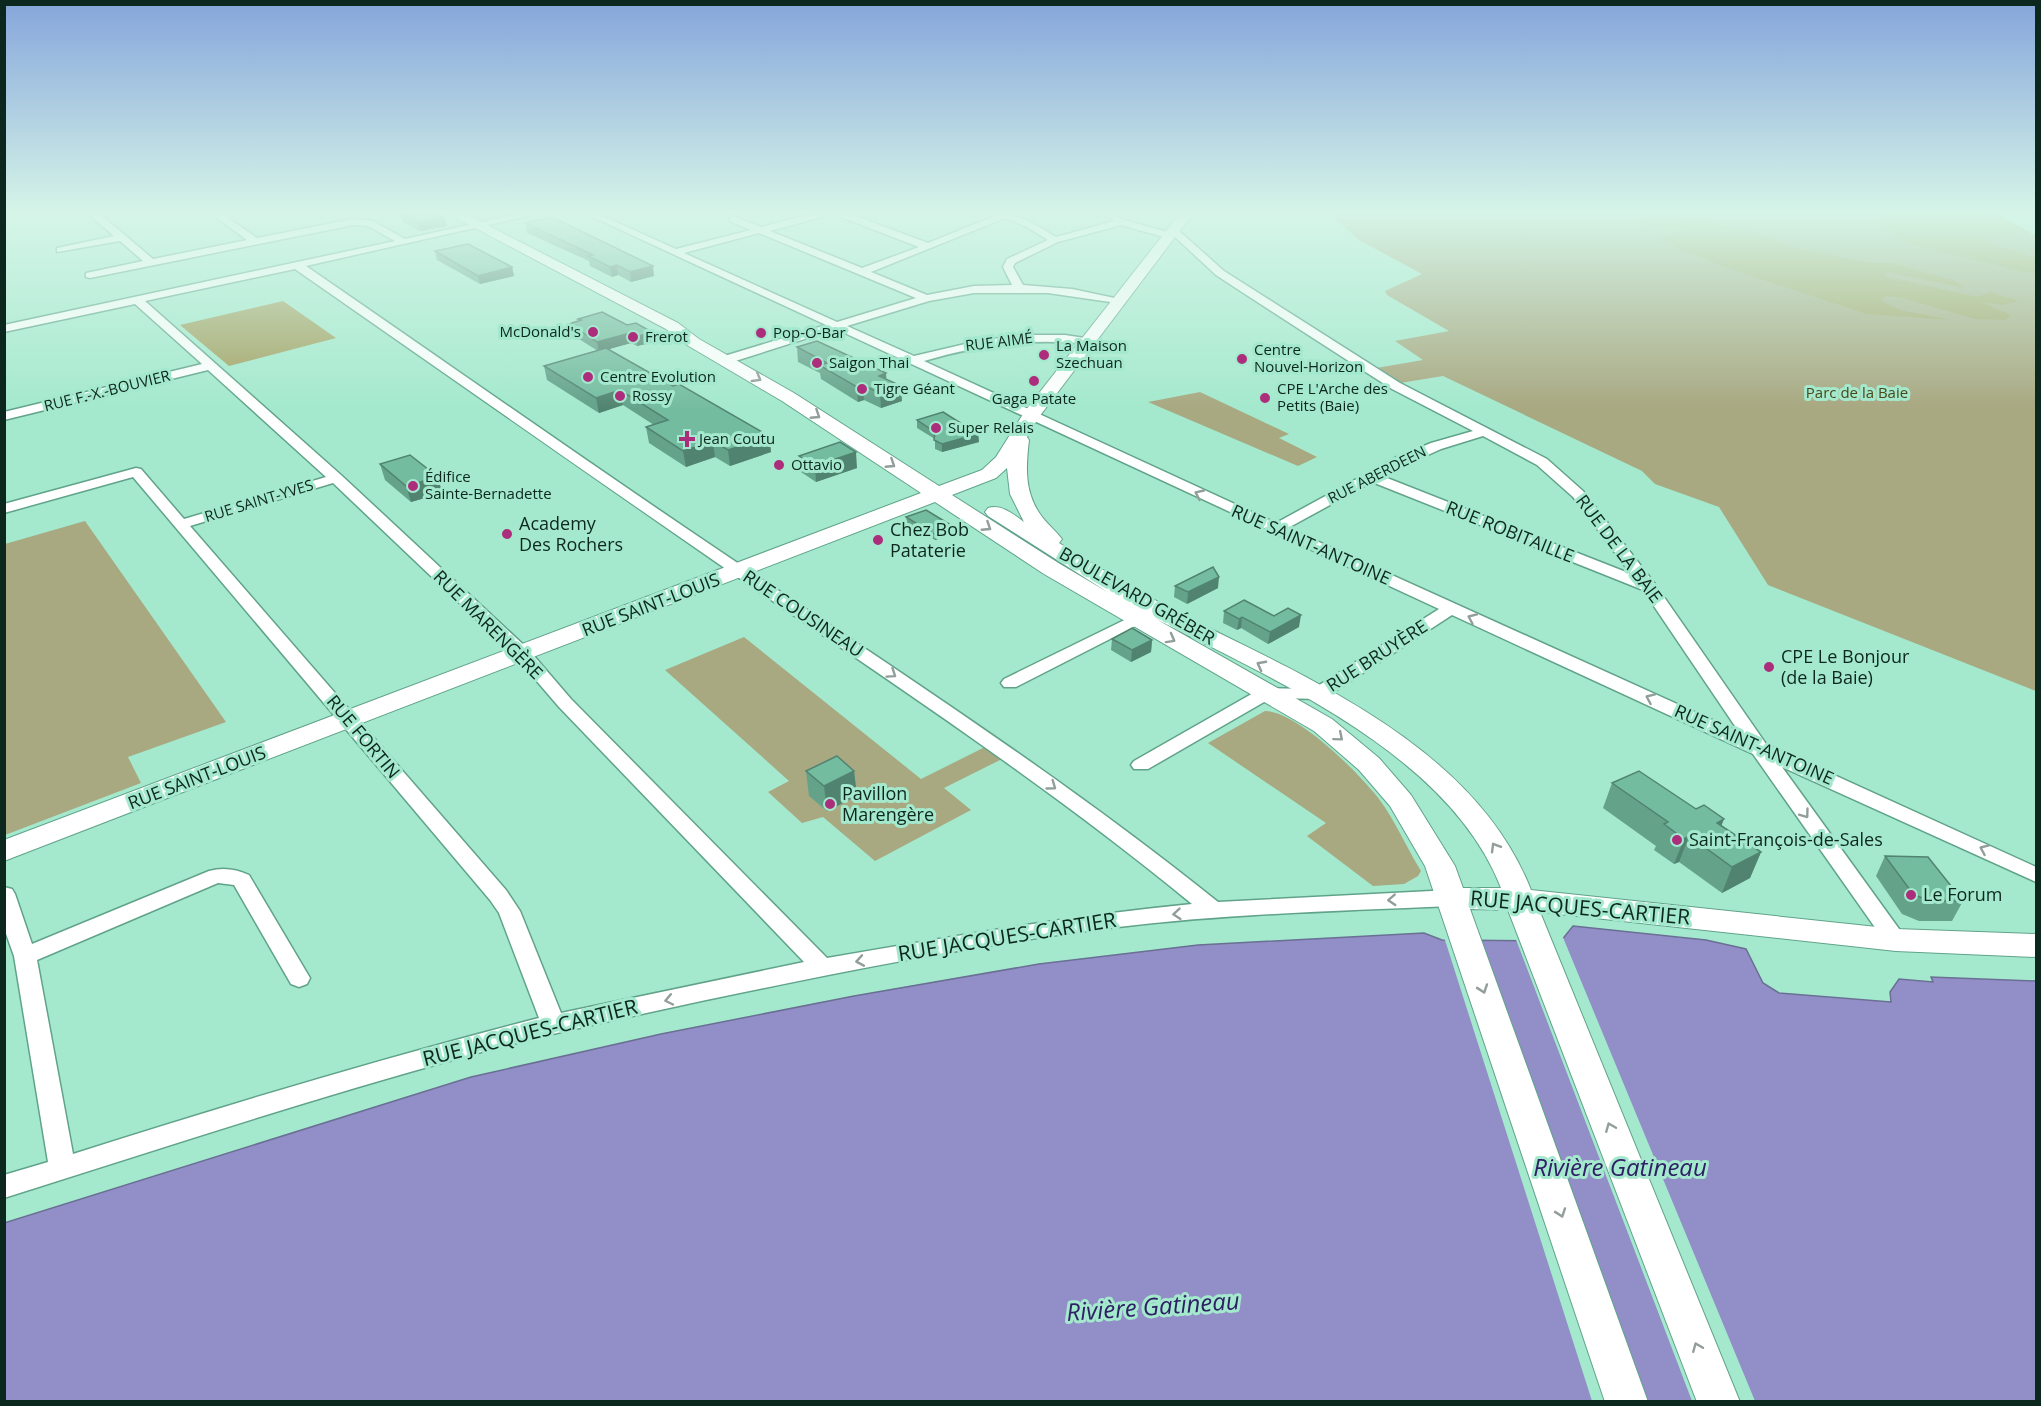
<svg xmlns="http://www.w3.org/2000/svg" width="2041" height="1406" font-family="'Open Sans',sans-serif">
<style>
.green{fill:#a8a881}
.forest{fill:#a2a162}
.water{fill:#928ec7;stroke:#6a6f94;stroke-width:1.5}
.pier{fill:#a4e9cd}
.lines{fill:none;stroke-linecap:round;stroke-linejoin:round}
.street-casing{stroke:#60a38a;stroke-width:3}
.secondary-casing{stroke:#60a38a;stroke-width:2}
.street{fill:#fff;fill-rule:evenodd}
.secondary{fill:#fff;fill-rule:evenodd}
.wall{fill:#64a28a}
.shaded-wall{fill:#518470}
.building{fill:#74bca0;stroke:#518470;stroke-width:1.5}
.oneway{stroke:#929e9a}
.poi-dot{fill:#ac2d7c;stroke:#a4e9cd;stroke-width:2}
.labels{text-anchor:middle;stroke-width:6;stroke-linejoin:round;paint-order:stroke}
.far-poi-label{font-size:15px;fill:#0c281e;stroke:#a4e9cd;text-anchor:start}
.far-street-label{font-size:15px;fill:#0c281e;stroke:#a4e9cd}
.far-park-label{font-size:15px;fill:#4a4818;stroke:#a4e9cd}
.poi-label{font-size:18px;fill:#0c281e;stroke:#a4e9cd;text-anchor:start}
.street-label{font-size:18px;fill:#0c281e;stroke:#a4e9cd}
.near-street-label{font-size:21px;fill:#0c281e;stroke:#a4e9cd}
.near-water-label{font-size:24px;font-style:italic;fill:#2e2064;stroke:#a4e9cd}
</style>
<rect width="100%" height="100%" fill="#a4e9cd"/>
<!-- green -->
<path class="green" d="M1328 212H1993L2036 236V691L1768 585 1719 507 1655 484 1642 471 1443 376 1400 383 1376 368 1423 360 1395 341 1449 331 1387 295 1385 291 1422 274 1359 240Z
M1200 392 1289 434 1279 438 1317 457 1298 466 1148 402Z
M85 521 226 722 128 757 141 783 5 835V544Z
M744 637 921 779 985 747 1002 759 944 788 971 810 875 861 823 817 802 823 768 792 789 781 665 670Z
M1265 711C1297 711 1359 773 1379 799 1394 819 1405 844 1418 866L1421 871 1418 876 1404 884 1373 886 1307 836 1326 823 1208 743Z"/>
<!-- forest -->
<path class="forest" d="M1653 212 1676 215 1762 235 1801 249 1871 263H1891L1953 280 1965 288 1886 272V277L1978 297 1990 292 2019 301 2002 305 1981 302 2010 315 2006 320 1975 319 1902 298 1885 296 1882 301 1900 310 1951 320 1867 314 1724 267 1661 241 1665 236 1684 231C1668 226 1656 229 1640 224L1645 216Z
M1872 212H1993L2031 233 2021 232 1986 242 2036 258V275L1910 244C1893 236 1888 224 1872 212Z
M283 301 336 338 229 366 180 325Z"/>
<!-- water -->
<path class="water" d="M1573 926 1706 940 1746 949 1763 983 1779 993 1891 1002 1890 992 1899 979 1933 982 1931 977 2036 981V1401H5L4 1223 471 1077 661 1034 854 996 1039 964 1198 945 1424 933 1442 940 1561 941Z"/>
<!-- pier -->
<path class="pier" d="M1562 935 1755 1401H1692L1515 937 1560 938Z
M1444 937H1479L1648 1401H1592Z"/>
<g class="lines">
<!-- street casing -->
<g class="street-casing">
<path id="street" d="M92 212H101L100 214 153 259 247 240 209 212H220L257 238 353 219 373 221 405 239 527 212H545L306 266C450 365 593 466 739 564 901 673 1065 779 1218 902L1451 890 1459 893 1462 898 1459 903 1451 906C1337 911 1222 914 1109 928 974 945 840 972 706 1000 624 1018 541 1035 460 1058 307 1100 156 1150 4 1198V1175L48 1162 14 956 4 928V887L12 889 15 894 32 944 209 871C223 867 236 869 249 875L310 978 307 984 299 987 291 984 234 885 218 883 37 960 73 1154C227 1105 382 1058 539 1018L499 913 490 900 133 477 4 513V504L136 468 141 469 184 519 326 477 208 370 4 420V412L202 364 135 304 4 332V325L395 241 368 226 353 225 90 278 86 277V273L143 261 120 241 57 252V248L114 236 92 217ZM295 269C439 369 582 470 726 569 884 678 1044 782 1192 904 1069 916 948 937 827 958L571 699 528 649 341 475 145 301ZM333 483 516 657 559 707 804 962 561 1013 520 911 506 890 190 526Z
M582 212H594L676 249 751 230 730 221V217H736L761 227 819 212H845L928 243 997 215 994 212C1017 212 1036 225 1056 237L1114 221 1106 215 1111 212 1124 220 1171 233 1172 230H1178L1224 271 1400 383 1547 459 1583 491 1655 584 1766 744 2036 867V882L1782 767 1907 940 1904 946 1896 948 1888 946 1753 754 1452 615 1323 699 1271 698 1148 769H1134L1131 765 1134 761 1262 688 1313 689 1439 609 836 329 729 363H721V357L826 325ZM833 214 919 247 862 268 770 231ZM1005 218 1025 226 1048 240 1007 259 1003 267 1012 285 974 286 927 295 871 272ZM1121 225 1171 239 1175 237 1216 275 1245 294 1392 389 1473 431 1431 443 1395 458 1276 523 924 361C978 345 1031 338 1087 344L1093 341 1091 339 1065 335H1021L978 341 914 356 847 326 929 301 974 293H1048L1124 304V300L1072 289 1023 285 1013 267 1015 263 1058 242ZM759 233 916 298 837 322 684 253ZM1483 436 1537 465 1573 497 1631 574 1382 476 1441 449ZM1372 482 1643 590 1739 732 1288 528Z
M1149 608 1155 610 1157 613 1155 616 1016 687H1004L1001 683 1004 679Z"/>
</g>
<!-- secondary casing -->
<g class="secondary-casing">
<path id="secondary" d="M445 212H462L678 323 699 339 794 393 939 486 982 470 996 457 1025 411 1181 212H1194L1039 417 1027 437 1029 440C1026 466 1024 491 1040 514 1046 523 1055 530 1062 539L1059 543C1096 566 1134 589 1173 610 1302 676 1474 744 1531 890L1896 929 2036 934V957L1896 951 1540 912 1740 1402H1697L1508 910 1470 909 1648 1402H1605L1425 866 1390 806 1359 770 1314 731 1044 574 935 502 4 861V840L921 493 782 401 687 345 666 329ZM1007 468 1010 494 1024 522C1013 514 1002 504 988 508L985 512 988 516 1109 593 1060 564 952 495 996 478ZM1156 619C1274 680 1450 755 1501 888H1463L1455 866 1411 795 1379 758 1332 719Z"/>
</g>
<!-- street -->
<use href="#street" class="street"/>
<!-- secondary -->
<use href="#secondary" class="secondary"/>
</g>
<!-- wall -->
<path class="wall" d="M400 213 447 226 420 231 403 222Z
M525 223 654 276 631 282 618 275 612 277 590 266 589 261 527 233Z
M435 251 512 267 514 276 480 284 437 260Z
M578 319 627 325 652 332 654 342 637 346 631 343 608 349 673 386 769 436 771 452 730 466 715 457 686 467 649 443 646 427 654 425 623 405 599 413 547 380 544 366 598 351 571 334 569 324 579 321Z
M797 347 887 379 902 401 881 408 864 400 858 402 821 379 820 373 798 362Z
M917 420 978 434 979 442 942 452 935 449V439L917 428Z
M799 456 857 468 816 482 801 472Z
M380 464 438 477 442 493 411 502 385 480Z
M906 517 954 527 955 533 935 540 907 523Z
M1175 586 1218 588 1187 604 1174 597Z
M1224 611 1274 616 1299 627 1268 644 1241 628 1237 630 1223 623Z
M1112 639 1152 640 1151 652 1131 662 1111 650Z
M806 771H854L857 796 827 811 809 796Z
M1612 783 1722 826 1761 852 1750 878 1722 893 1679 862 1674 864 1654 850 1656 846 1603 808Z
M1885 856 1963 901 1952 921H1919L1902 914 1876 876Z"/>
<!-- shaded-wall -->
<path class="shaded-wall" d="M444 216 447 226 420 231 418 222Z
M617 265 618 275 612 277 610 267Z
M653 266 654 276 631 282 630 272Z
M512 267 514 276 480 284 478 276Z
M652 332 654 342 637 346 636 337Z
M630 333 631 343 599 352 597 342Z
M886 373 887 388 879 376Z
M863 385 864 400 858 402 857 387Z
M901 386 902 401 881 408 880 393Z
M620 390 623 405 599 413 596 398Z
M978 434 979 442 942 452V444Z
M769 436 771 452 730 466 728 450Z
M713 441 715 457 686 467 683 451Z
M856 452 857 468 816 482 815 466Z
M438 477 442 493 411 502 406 486Z
M954 527 955 533 935 540V535Z
M1219 577 1218 588 1187 604 1188 592Z
M1301 615 1299 627 1268 644 1270 632Z
M1242 617 1241 628 1237 630 1239 619Z
M1152 640 1151 652 1131 662 1132 650Z
M854 771 857 796 827 811 824 786Z
M1724 819 1714 845 1717 823Z
M1689 836 1679 862 1674 864 1684 839Z
M1761 852 1750 878 1722 893 1732 867Z"/>
<!-- building -->
<path class="building" d="M402 212H437L444 216 418 222 400 213Z
M552 217 653 266 630 272 617 265 610 267 588 256 593 255 525 223Z
M468 244 512 267 478 276 435 251Z
M602 312 627 325 636 323 652 332 636 337 630 333 597 342 569 324 581 320 578 319Z
M817 341 886 373 879 376 901 386 880 393 863 385 857 387 819 365 827 363 797 347Z
M606 348 673 386 679 384 769 436 728 450 713 441 683 451 646 427 668 420 620 390 596 398 544 366Z
M943 412 978 434 942 444 934 440 935 432 917 420Z
M840 442 856 452 815 466 799 456Z
M410 455 438 477 406 486 380 464Z
M926 510 954 527 935 535 906 517Z
M1213 567 1219 577 1188 592 1175 586Z
M1244 600 1274 616 1288 608 1301 615 1270 632 1242 617 1239 619 1224 611Z
M1132 628 1152 640 1132 650 1112 639Z
M837 756 854 771 824 786 806 771Z
M1639 771 1696 809 1704 805 1724 819 1717 823 1761 852 1732 867 1689 836 1684 839 1664 824 1668 822 1612 783Z
M1885 856 1928 857 1963 901H1929L1913 894Z"/>
<!-- one-way arrows -->
<defs><path id="oneway-chevron" d="M-2-3.5L2.5 0L-2 3.5" fill="none" stroke-width="1.6" stroke-linecap="round" stroke-linejoin="round" transform="scale(1.5)"/></defs>
<g class="oneway">
<use href="#oneway-chevron" transform="translate(757 378) rotate(30)"/>
<use href="#oneway-chevron" transform="translate(816 415) rotate(33)"/>
<use href="#oneway-chevron" transform="translate(891 464) rotate(33)"/>
<use href="#oneway-chevron" transform="translate(1199 494) rotate(-155)"/>
<use href="#oneway-chevron" transform="translate(987 527) rotate(33)"/>
<use href="#oneway-chevron" transform="translate(1472 618) rotate(-156)"/>
<use href="#oneway-chevron" transform="translate(1171 639) rotate(29)"/>
<use href="#oneway-chevron" transform="translate(1261 665) rotate(-152)"/>
<use href="#oneway-chevron" transform="translate(892 674) rotate(34)"/>
<use href="#oneway-chevron" transform="translate(1650 698) rotate(-156)"/>
<use href="#oneway-chevron" transform="translate(1339 737) rotate(40)"/>
<use href="#oneway-chevron" transform="translate(1052 786) rotate(36)"/>
<use href="#oneway-chevron" transform="translate(1805 814) rotate(54)"/>
<use href="#oneway-chevron" transform="translate(1495 847) rotate(-121)"/>
<use href="#oneway-chevron" transform="translate(1984 849) rotate(-156)"/>
<use href="#oneway-chevron" transform="translate(1392 900) rotate(177)"/>
<use href="#oneway-chevron" transform="translate(1177 914) rotate(175)"/>
<use href="#oneway-chevron" transform="translate(860 961) rotate(170)"/>
<use href="#oneway-chevron" transform="translate(1483 989) rotate(71)"/>
<use href="#oneway-chevron" transform="translate(669 1000) rotate(168)"/>
<use href="#oneway-chevron" transform="translate(1610 1127) rotate(-112)"/>
<use href="#oneway-chevron" transform="translate(1561 1213) rotate(71)"/>
<use href="#oneway-chevron" transform="translate(1697 1347) rotate(-112)"/>
</g>
<!-- sky -->
<linearGradient id="sky" x2="0" y2="1"><stop stop-color="#85a5db"/><stop offset="0.52" stop-color="#d6f5e8"/><stop offset="1" stop-color="#d6f5e8" stop-opacity="0"/></linearGradient>
<rect width="2041" height="409" fill="url(#sky)"/>
<!-- markers -->
<g class="poi-dot">
<circle cx="593" cy="332" r="6"/>
<circle cx="761" cy="333" r="6"/>
<circle cx="633" cy="337" r="6"/>
<circle cx="1044" cy="355" r="6"/>
<circle cx="1242" cy="359" r="6"/>
<circle cx="817" cy="363" r="6"/>
<circle cx="588" cy="377" r="6"/>
<circle cx="1034" cy="381" r="6"/>
<circle cx="862" cy="389" r="6"/>
<circle cx="620" cy="396" r="6"/>
<circle cx="1265" cy="398" r="6"/>
<circle cx="936" cy="428" r="6"/>
<path d="M684 430h6v6h6v6h-6v6h-6v-6h-6v-6h6z"/>
<circle cx="779" cy="465" r="6"/>
<circle cx="413" cy="486" r="6"/>
<circle cx="507" cy="534" r="6"/>
<circle cx="878" cy="540" r="6"/>
<circle cx="1769" cy="667" r="6"/>
<circle cx="830" cy="804" r="6"/>
<circle cx="1677" cy="840" r="6"/>
<circle cx="1911" cy="895" r="6"/>
</g>
<g class="labels">
<!-- far-poi labels -->
<g class="far-poi-label">
<text x="581" y="337" text-anchor="end">McDonald's</text>
<text x="773" y="338">Pop-O-Bar</text>
<text x="645" y="342">Frerot</text>
<text x="1056" y="351">La Maison<tspan x="1056" dy="17">Szechuan</tspan></text>
<text x="1254" y="355">Centre<tspan x="1254" dy="17">Nouvel-Horizon</tspan></text>
<text x="829" y="368">Saigon Thai</text>
<text x="600" y="382">Centre Evolution</text>
<text x="874" y="394">Tigre Géant</text>
<text x="1277" y="394">CPE L'Arche des<tspan x="1277" dy="17">Petits (Baie)</tspan></text>
<text x="632" y="401">Rossy</text>
<text x="1034" y="404" text-anchor="middle">Gaga Patate</text>
<text x="948" y="433">Super Relais</text>
<text x="699" y="444">Jean Coutu</text>
<text x="791" y="470">Ottavio</text>
<text x="425" y="482">Édifice<tspan x="425" dy="17">Sainte-Bernadette</tspan></text>
</g>
<!-- far-street labels -->
<g class="far-street-label">
<text transform="translate(999 342) rotate(-7)" y="5">RUE AIMÉ</text>
<text transform="translate(107 391) rotate(-14)" y="5">RUE F.-X.-BOUVIER</text>
<text transform="translate(1377 475) rotate(-27)" y="5">RUE ABERDEEN</text>
<text transform="translate(259 501) rotate(-17)" y="5">RUE SAINT-YVES</text>
</g>
<!-- far-park labels -->
<g class="far-park-label">
<text x="1857" y="398">Parc de la Baie</text>
</g>
<!-- poi labels -->
<g class="poi-label">
<text x="519" y="530">Academy<tspan x="519" dy="21">Des Rochers</tspan></text>
<text x="890" y="536">Chez Bob<tspan x="890" dy="21">Pataterie</tspan></text>
<text x="1781" y="663">CPE Le Bonjour<tspan x="1781" dy="21">(de la Baie)</tspan></text>
<text x="842" y="800">Pavillon<tspan x="842" dy="21">Marengère</tspan></text>
<text x="1689" y="846">Saint-François-de-Sales</text>
<text x="1923" y="901">Le Forum</text>
</g>
<!-- street labels -->
<g class="street-label">
<text transform="translate(1510 532) rotate(22)" y="6">RUE ROBITAILLE</text>
<text transform="translate(1311 545) rotate(24)" y="6">RUE SAINT-ANTOINE</text>
<text transform="translate(1619 549) rotate(53)" y="6">RUE DE LA BAIE</text>
<text transform="translate(1137 596) rotate(30)" y="6">BOULEVARD GRÉBER</text>
<text transform="translate(651 605) rotate(-21)" y="6">RUE SAINT-LOUIS</text>
<text transform="translate(803 614) rotate(34)" y="6">RUE COUSINEAU</text>
<text transform="translate(488 625) rotate(45)" y="6">RUE MARENGÈRE</text>
<text transform="translate(1377 656) rotate(-33)" y="6">RUE BRUYÈRE</text>
<text transform="translate(363 737) rotate(50)" y="6">RUE FORTIN</text>
<text transform="translate(1754 745) rotate(24)" y="6">RUE SAINT-ANTOINE</text>
<text transform="translate(197 778) rotate(-21)" y="6">RUE SAINT-LOUIS</text>
</g>
<!-- near-street labels -->
<g class="near-street-label">
<text transform="translate(1580 908) rotate(5)" y="7">RUE JACQUES-CARTIER</text>
<text transform="translate(1007 937) rotate(-9)" y="7">RUE JACQUES-CARTIER</text>
<text transform="translate(530 1033) rotate(-14)" y="7">RUE JACQUES-CARTIER</text>
</g>
<!-- near-water labels -->
<g class="near-water-label">
<text x="1620" y="1176">Rivière Gatineau</text>
<text transform="translate(1153 1307) rotate(-4)" y="8">Rivière Gatineau</text>
</g>
</g>
<!-- border -->
<rect width="2041" height="1406" fill="none" stroke="#0c281e" stroke-width="12"/>
</svg>
